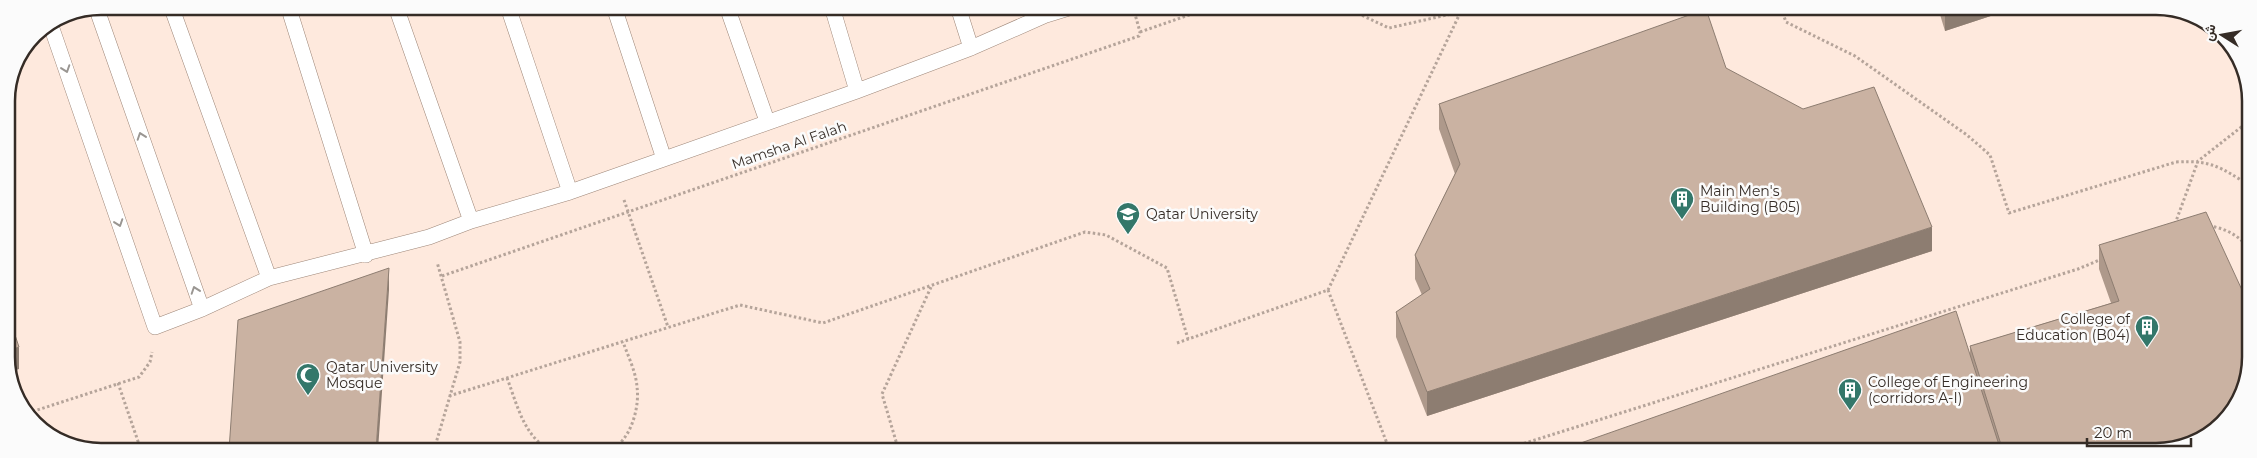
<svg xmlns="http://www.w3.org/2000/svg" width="2257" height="458" font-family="Montserrat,Vazirmatn,sans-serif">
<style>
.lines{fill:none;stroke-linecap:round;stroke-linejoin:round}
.service-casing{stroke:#9e8779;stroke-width:16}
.path{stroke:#b5a49a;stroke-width:3;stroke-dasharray:2.5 2.5;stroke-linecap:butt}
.service{stroke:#fff;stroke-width:15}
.wall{fill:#ae998b}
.shaded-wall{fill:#8d7d71}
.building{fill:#cab2a2;stroke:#8d7d71}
.oneway{stroke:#9a9692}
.labels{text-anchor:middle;stroke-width:5;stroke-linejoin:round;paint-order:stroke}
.street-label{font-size:14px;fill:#352c26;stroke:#fbfbfb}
.poi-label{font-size:14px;fill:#352c26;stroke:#fbfbfb;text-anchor:start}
.rim{fill:none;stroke:#352c26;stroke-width:2.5}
</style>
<rect width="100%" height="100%" fill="#fee9dd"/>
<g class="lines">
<!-- service casing -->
<g class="service-casing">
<path id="service" d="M171 6 269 278
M288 6 366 255
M396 7 471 221
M508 7 570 192
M614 7 664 159
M727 7 767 121
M832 7 857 91
M958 7 971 48
M50 23 155 327 202 309 96 7
M202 309 269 278 429 237 471 221 570 192 664 159 857 91 971 48 1046 15 1072 7"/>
</g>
<!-- path -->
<path class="path" d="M1133 7 1140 32
M1344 7 1389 28 1460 12
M1553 7 1564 13 1566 7
M1781 8 1786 22 1855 56 1967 135 1990 155 2009 213 2176 162C2211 160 2220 167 2249 185
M1140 32 1212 7
M624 200 668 327
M2175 224 2198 161 2249 121
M2209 226C2225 228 2241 236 2249 250
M442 276 1139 36 1140 32
M1328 290 1388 446 1394 451
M1177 343 1328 290 1463 7
M507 378C517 404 524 437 550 450
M118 383 141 450
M449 396 740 305 823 323 1085 232 1106 235 1167 268 1188 339
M28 413 139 377 150 362 152 352
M898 448 927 451
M434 450 460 362V342L437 262
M609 450C630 443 640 408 637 387 636 372 628 356 623 342
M896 451 898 448 882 394 932 285
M1500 451 2078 269 2102 259"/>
<!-- service -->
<use href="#service" class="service"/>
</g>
<!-- wall -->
<path class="wall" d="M1938 8H2015L1945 31Z
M1726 68 1932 251 1427 416 1396 337V312L1422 295 1415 279V255L1455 174 1439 129V104Z
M2099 245 2242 290 2162 452 1558 451 1970 355V346L2111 303 2099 269Z"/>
<!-- shaded-wall -->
<path class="shaded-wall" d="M1954 8H2015L1945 31V11Z
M1932 227V251L1427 416V392Z
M389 268V290L378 450H376Z
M19 347V369L8 373V351Z"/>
<!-- building -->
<path class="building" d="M1944 8H1954L1945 11Z
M1706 9 1726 68 1803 109 1874 87 1932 227 1427 392 1396 312 1430 289 1415 255 1460 164 1439 104Z
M2206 212 2242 290 2249 289V376L2219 428 2162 452 2003 451 1970 346 2119 301 2099 245Z
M389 268 376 450H229L238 320Z
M1956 311 2001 451H1558Z
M8 314 19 347 8 351Z"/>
<!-- one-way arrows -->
<defs><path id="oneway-chevron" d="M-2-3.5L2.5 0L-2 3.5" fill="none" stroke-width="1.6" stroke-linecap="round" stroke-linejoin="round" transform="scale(1.25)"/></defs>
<g class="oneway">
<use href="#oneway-chevron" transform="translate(66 69) rotate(71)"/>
<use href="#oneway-chevron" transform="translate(141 136) rotate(-109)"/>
<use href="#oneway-chevron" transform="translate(119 223) rotate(71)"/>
<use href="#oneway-chevron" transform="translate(195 290) rotate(-109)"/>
</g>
<!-- icons -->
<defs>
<g id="building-pin" transform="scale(1.25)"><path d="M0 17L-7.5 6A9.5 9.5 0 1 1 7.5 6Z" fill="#33776a" stroke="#fbfbfb"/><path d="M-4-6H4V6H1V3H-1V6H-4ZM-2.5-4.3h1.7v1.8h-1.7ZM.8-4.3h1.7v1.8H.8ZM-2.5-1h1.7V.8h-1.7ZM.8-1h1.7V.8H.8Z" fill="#fff"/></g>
<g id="university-pin" transform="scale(1.25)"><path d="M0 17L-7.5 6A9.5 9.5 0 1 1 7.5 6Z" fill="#33776a" stroke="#fbfbfb"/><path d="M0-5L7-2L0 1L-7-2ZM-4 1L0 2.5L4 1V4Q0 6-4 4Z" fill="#fff"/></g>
<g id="mosque-pin" transform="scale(1.25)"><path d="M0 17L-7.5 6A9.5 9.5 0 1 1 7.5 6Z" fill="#33776a" stroke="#fbfbfb"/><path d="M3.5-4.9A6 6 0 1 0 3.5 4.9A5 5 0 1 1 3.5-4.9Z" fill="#fff"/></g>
</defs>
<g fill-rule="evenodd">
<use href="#building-pin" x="1682" y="199"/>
<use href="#university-pin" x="1128" y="214"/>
<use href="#building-pin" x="2147" y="327"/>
<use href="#mosque-pin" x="308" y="375"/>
<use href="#building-pin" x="1850" y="390"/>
</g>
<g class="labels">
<!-- street labels -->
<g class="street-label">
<text transform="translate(789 145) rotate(-19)" y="5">Mamsha Al Falah</text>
</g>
<!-- poi labels -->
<g class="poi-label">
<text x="1700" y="196">Main Men's<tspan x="1700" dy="16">Building (B05)</tspan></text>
<text x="1146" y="219">Qatar University</text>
<text x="2130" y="324" text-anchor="end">College of<tspan x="2130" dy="16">Education (B04)</tspan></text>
<text x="326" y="372">Qatar University<tspan x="326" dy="16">Mosque</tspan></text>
<text x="1868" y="387">College of Engineering<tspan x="1868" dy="16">(corridors A-I)</tspan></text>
</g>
</g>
<!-- crop -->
<path d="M0 0H2257V458H0ZM101 15H2156A86 86 0 0 1 2242 101V357A86 86 0 0 1 2156 443H101A86 86 0 0 1 15 357V101A86 86 0 0 1 101 15Z" fill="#fbfbfb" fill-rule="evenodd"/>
<path class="rim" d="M101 15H2156A86 86 0 0 1 2242 101V357A86 86 0 0 1 2156 443H101A86 86 0 0 1 15 357V101A86 86 0 0 1 101 15Z"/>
<!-- north arrow -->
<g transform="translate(2222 35) rotate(281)" stroke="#fbfbfb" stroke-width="4" paint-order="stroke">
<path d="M0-4L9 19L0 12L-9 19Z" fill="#352c26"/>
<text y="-8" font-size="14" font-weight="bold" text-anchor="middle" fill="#352c26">ش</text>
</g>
<!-- scale -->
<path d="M2087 438v8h104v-8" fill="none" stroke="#352c26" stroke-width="2.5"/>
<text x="2094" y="438" font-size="15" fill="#352c26" stroke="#fbfbfb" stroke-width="4" paint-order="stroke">20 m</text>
</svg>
